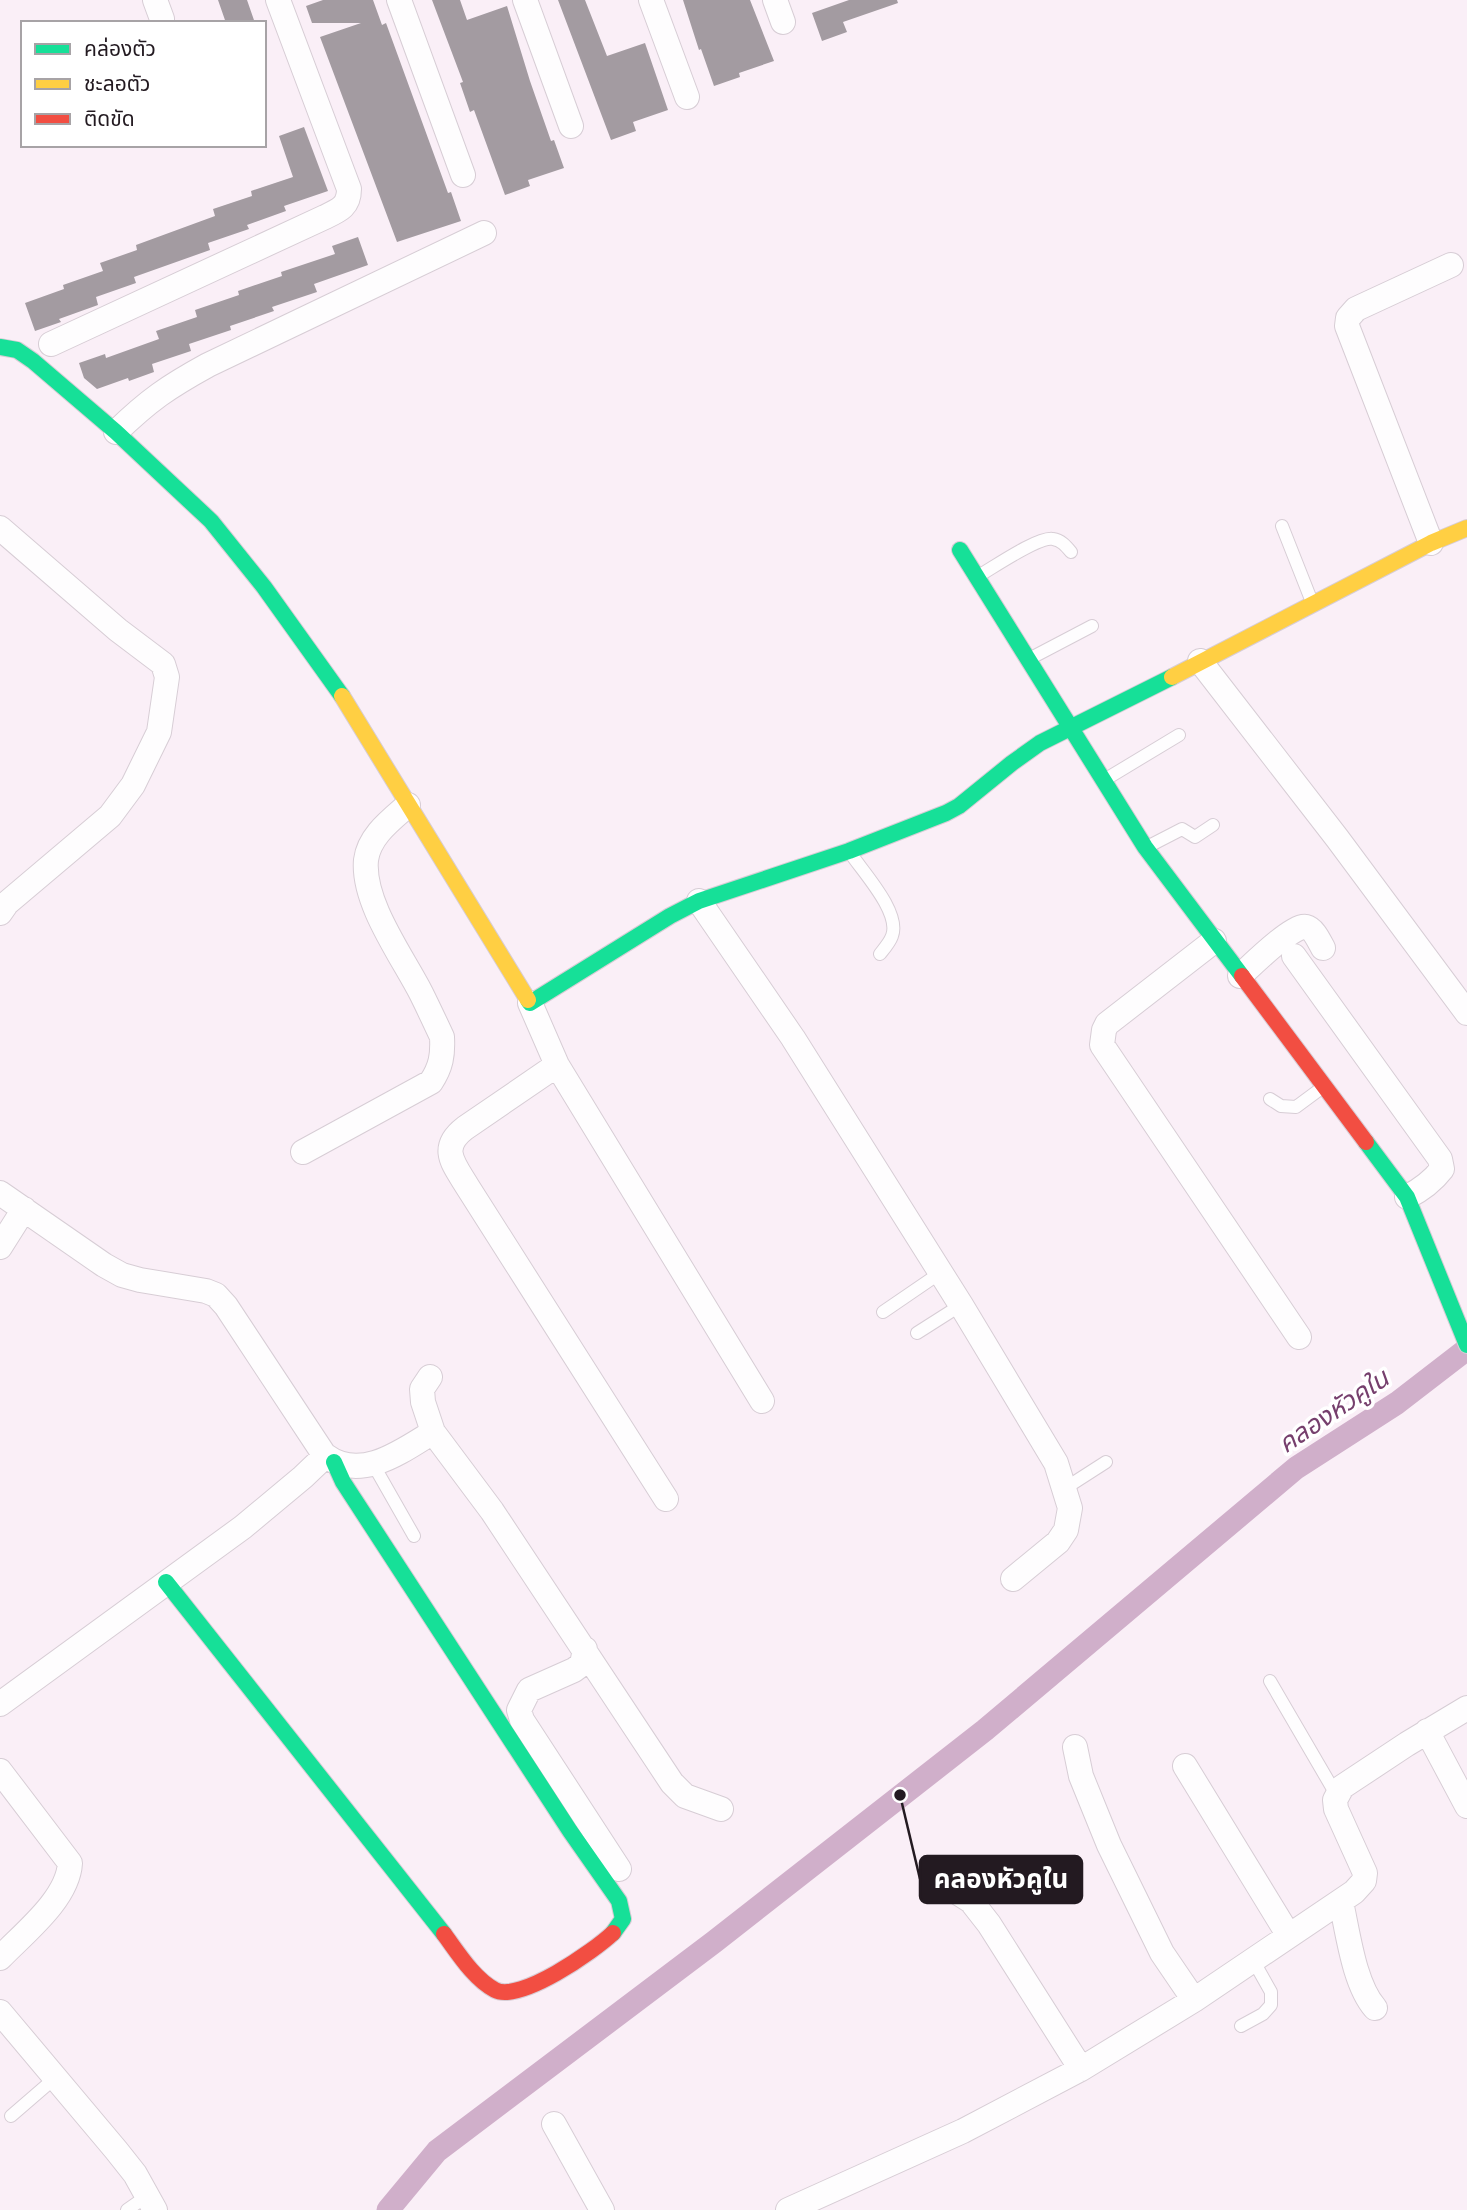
<svg xmlns="http://www.w3.org/2000/svg" width="1467" height="2210" font-family="Raleway,'Noto Sans Thai',sans-serif">
<style>
.lines{fill:none;stroke-linecap:round;stroke-linejoin:round}
.canal{stroke:#d0afca;stroke-width:23}
.building{fill:#a39ba1}
.lane-casing{stroke:#d7cdd5;stroke-width:14}
.street-casing{stroke:#d7cdd5;stroke-width:26}
.fast-casing{stroke:#d7cdd5;stroke-width:18}
.slow-casing{stroke:#d7cdd5;stroke-width:18}
.jam-casing{stroke:#d7cdd5;stroke-width:18}
.lane{stroke:#fefdfe;stroke-width:12}
.street{stroke:#fefdfe;stroke-width:24}
.fast{stroke:#16e098;stroke-width:16}
.slow{stroke:#ffcf43;stroke-width:16}
.jam{stroke:#f24e42;stroke-width:16}
.labels{text-anchor:middle;stroke-width:7;stroke-linejoin:round;paint-order:stroke}
.water-label{font-size:26px;font-style:italic;fill:#763f6d;stroke:#fff}
.leader{fill:none;stroke:#231a21;stroke-width:2.5}
.callout-dot{fill:#231a21;stroke:#fff;stroke-width:2.5}
.callout{fill:#231a21;stroke:#231a21;stroke-width:2.5}
.callout-label{font-size:26px;text-anchor:middle;font-weight:bold;fill:#fff}
</style>
<rect width="100%" height="100%" fill="#faeff7"/>
<g class="lines">
<!-- canal -->
<path class="canal" d="M388 2210 437 2151 714 1942 985 1730 1296 1468 1397 1403 1467 1349"/>
</g>
<!-- building -->
<path class="building" d="M218 0H247L255 23H226Z
M323 0H373L382 25 386 23 448 193 451 192 461 221 397 242 320 37 361 23H312L306 6Z
M432 0H460L467 20 507 6 530 81 551 141 554 140 564 168 528 180 530 186 505 195 474 110 470 112 460 83 463 82Z
M558 0H585L607 56 645 43 668 110 633 122 636 131 611 140Z
M683 0H750L774 61 739 73 740 77 714 86 701 49 699 50Z
M849 0H897L898 3 843 22 847 32 822 41 812 13Z
M304 127 328 191 284 206 286 211 247 225 249 229 208 243 210 250 134 277 136 283 96 297 98 305 59 319 61 322 35 331 25 303 64 289 63 285 103 271 100 263 137 250 136 245 215 216 213 209 252 196 251 191 293 177 279 136Z
M358 237 368 265 314 284 317 292 272 307 274 311 230 326 231 330 189 344 191 351 152 364 154 372 129 381 128 378 97 389 84 378 79 363 105 354 106 358 159 339 156 331 197 317 195 310 239 295 238 291 282 276 281 272 335 254 332 246Z"/>
<g class="lines">
<!-- lane casing -->
<g class="lane-casing">
<path id="lane" d="M1282 526 1312 602
M980 575C994 567 1039 536 1053 539 1061 540 1066 546 1071 552
M1031 658 1092 626
M1106 779 1179 735
M1149 846 1182 829 1195 837 1213 825
M851 854C864 873 901 913 892 936 890 942 884 949 880 954
M1270 1099 1281 1106 1296 1107 1323 1087
M883 1312 940 1273
M917 1333 961 1305
M373 1464 414 1536
M1064 1489 1106 1462
M1270 1681 1337 1796
M1241 2026 1263 2014 1271 2005V1992L1253 1960
M11 2116 55 2078
M127 2210 147 2196"/>
</g>
<!-- street casing -->
<g class="street-casing">
<path id="street" d="M155 0 162 19
M399 0 463 175
M525 0 571 126
M651 0 687 97
M775 0 783 22
M51 344 325 217C340 210 349 206 349 189L278 0
M116 432C149 400 168 387 208 365L484 233
M0 528 118 630 163 664 167 677 159 732 133 785 110 816 7 903 0 913
M1431 543 1347 326 1348 318 1356 309 1451 265
M1200 661 1337 838 1467 1013
M699 901 793 1038 961 1305 1056 1463 1070 1508 1066 1530 1058 1542 1013 1579
M1214 941 1107 1024 1104 1030 1102 1045 1299 1337
M1294 956 1440 1159 1442 1169C1432 1182 1421 1190 1407 1197
M1240 976C1251 966 1293 924 1306 927 1314 929 1319 941 1323 948
M530 1003 557 1065 762 1401
M557 1065 465 1128C439 1148 453 1163 467 1186L666 1499
M303 1152 431 1082C441 1067 443 1055 442 1037 435 1022 428 1007 421 993 402 956 362 902 366 860 369 836 391 820 408 805
M0 1193 104 1265 122 1275 140 1280 206 1291 216 1295 226 1306 325 1456 303 1477 243 1527 0 1704
M0 1247 24 1209
M430 1377 422 1389 423 1402 433 1432 492 1511 672 1783 685 1796 721 1809
M326 1456C361 1482 402 1451 433 1432
M585 1649 582 1664 574 1670 529 1690 519 1710 522 1720 619 1869
M1427 1731 1467 1806
M1075 1747 1081 1776 1109 1845 1162 1953 1194 2000
M1185 1766 1289 1936
M0 1771 70 1863C68 1899 24 1933 0 1958
M941 1882 971 1901 989 1924 1081 2069
M1341 1902C1348 1933 1354 1984 1375 2008
M0 2012 116 2150 135 2174 155 2210
M554 2124 602 2210
M788 2210 963 2131 1081 2069 1194 2000 1354 1892 1364 1881 1365 1873 1336 1809 1335 1800 1342 1787 1407 1744 1467 1708"/>
</g>
<!-- fast casing -->
<g class="fast-casing">
<path id="fast" d="M0 347 17 350 33 361 116 432 211 521 264 587 342 696
M960 550 1145 847 1242 976
M528 1000 530 1003 670 916 699 901 849 851 946 813 959 806 1012 763 1040 743 1172 677
M1366 1142 1407 1197 1467 1345
M334 1462 343 1482 570 1831 619 1901 623 1919 613 1933
M166 1582 444 1934"/>
</g>
<!-- slow casing -->
<g class="slow-casing">
<path id="slow" d="M1172 677 1431 543 1467 528
M342 696 528 1000"/>
</g>
<!-- jam casing -->
<g class="jam-casing">
<path id="jam" d="M1242 976 1366 1142
M444 1934C458 1953 474 1979 495 1990 520 2003 594 1951 613 1933"/>
</g>
<!-- lane -->
<use href="#lane" class="lane"/>
<!-- street -->
<use href="#street" class="street"/>
<!-- fast -->
<use href="#fast" class="fast"/>
<!-- slow -->
<use href="#slow" class="slow"/>
<!-- jam -->
<use href="#jam" class="jam"/>
</g>
<g class="labels">
<!-- water labels -->
<g class="water-label">
<text transform="translate(1333 1411) rotate(-34)" y="9">คลองหัวคูใน</text>
</g>
</g>
<!-- callouts -->
<path class="leader" d="M900 1795L920 1879"/>
<circle class="callout-dot" cx="900" cy="1795" r="7"/>
<rect class="callout" x="920" y="1856" width="162" height="47" rx="7"/>
<g class="callout-label">
<text x="1001" y="1888">คลองหัวคูใน</text>
</g>
<!-- legend -->
<rect x="21" y="21" width="245" height="126" fill="#ffffff" stroke="#a7a3a6" stroke-width="2"/>
<rect x="35" y="44" width="35" height="10" fill="#16e098" stroke="#a7a3a6" stroke-width="2"/>
<text x="84" y="56" font-size="21" fill="#231a21">คล่องตัว</text>
<rect x="35" y="79" width="35" height="10" fill="#ffcf43" stroke="#a7a3a6" stroke-width="2"/>
<text x="84" y="91" font-size="21" fill="#231a21">ชะลอตัว</text>
<rect x="35" y="114" width="35" height="10" fill="#f24e42" stroke="#a7a3a6" stroke-width="2"/>
<text x="84" y="126" font-size="21" fill="#231a21">ติดขัด</text>
</svg>
